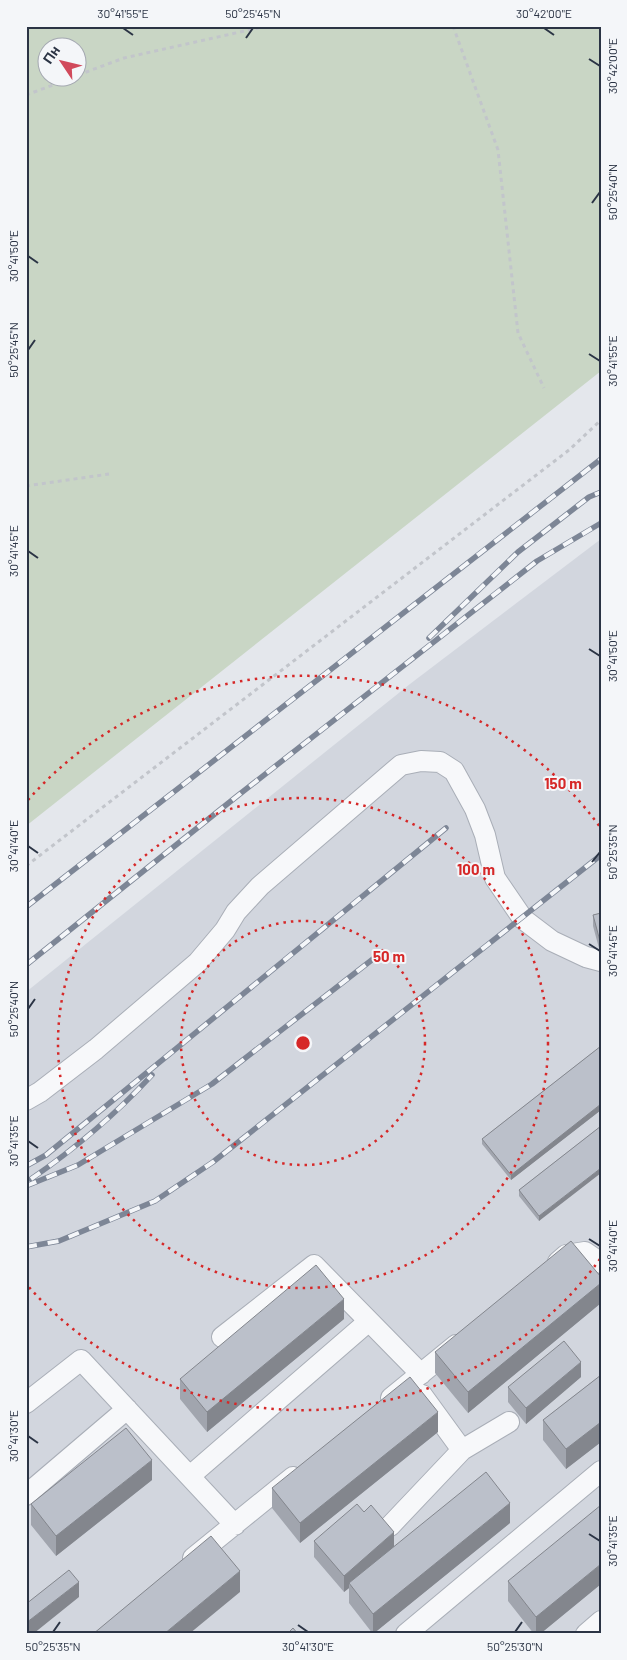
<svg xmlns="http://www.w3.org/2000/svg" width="627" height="1660" font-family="Barlow,sans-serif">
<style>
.built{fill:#d2d6de}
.green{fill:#c9d6c5;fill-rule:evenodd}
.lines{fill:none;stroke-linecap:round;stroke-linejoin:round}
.minor-casing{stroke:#a9aeb7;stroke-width:22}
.path{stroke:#c2c5cb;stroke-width:3;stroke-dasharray:4 4;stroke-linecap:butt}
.minor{stroke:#f7f8fa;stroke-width:20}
.rail-casing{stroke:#7d8696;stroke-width:5.5}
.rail{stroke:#f4f6f9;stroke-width:4;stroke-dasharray:11;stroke-linecap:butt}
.wall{fill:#a1a5ae}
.shaded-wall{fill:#83868d}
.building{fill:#bbc0ca;stroke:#83868d}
.ticks{fill:none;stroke:#2b3445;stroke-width:2}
.ring{fill:none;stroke:#d62828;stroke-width:2.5;stroke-dasharray:2.5 5}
.centre{fill:#d62828;stroke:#f4f6f9;stroke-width:2.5}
.ring-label{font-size:15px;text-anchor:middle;font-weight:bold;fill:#d62828;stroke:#f4f6f9;stroke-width:4;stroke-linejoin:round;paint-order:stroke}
.neatline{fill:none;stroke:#2b3445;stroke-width:2}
.ticks-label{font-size:12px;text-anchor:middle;fill:#2b3445}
</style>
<rect width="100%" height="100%" fill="#e4e7ec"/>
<!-- built -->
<path class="built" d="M601 539V1634H26V992L410 684Z"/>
<!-- green -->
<path class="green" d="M26 26H601V371L26 826ZM48 48H78V78H48Z"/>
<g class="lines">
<!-- minor casing -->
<g class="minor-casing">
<path id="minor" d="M26 1100 40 1092 96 1049 198 962 225 930 236 912 260 886 401 765 421 761 440 762 454 771 475 809 485 835 495 878 523 919 552 941 586 957 601 961
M558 1262 566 1255 585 1252 601 1263
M222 1337 314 1265 421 1374
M422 1395 462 1450
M391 1398 456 1345
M26 1403 81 1360 235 1525
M190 1476 369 1321
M26 1495 127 1409
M390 1526 462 1450 509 1422
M193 1558 293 1477
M406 1634 601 1471
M586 1634 601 1621"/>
</g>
<!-- path -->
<path class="path" d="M453 26 498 150 518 333 544 388
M78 75 124 58 267 26
M26 95 72 78
M26 486 109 474
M26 866 569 450 601 420"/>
<!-- minor -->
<use href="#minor" class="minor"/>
<!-- rail casing -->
<g class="rail-casing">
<path id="rail" d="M429 638 518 552 589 497 601 492
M26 907 601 459
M26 965 236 797 537 561 601 523
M26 1166 46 1155 446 828
M31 1179C76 1148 115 1115 152 1075
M26 1186 78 1165 212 1084 382 952
M26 1247 59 1241 155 1201 213 1162 601 855"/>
</g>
<!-- rail -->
<use href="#rail" class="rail"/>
</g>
<!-- wall -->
<path class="wall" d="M601 913 600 952 593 926V915Z
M601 1046V1110L511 1180 482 1144V1139Z
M601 1126 539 1221 519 1196V1190Z
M601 1277V1303L468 1413 435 1373V1352Z
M344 1319 207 1432 180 1399V1379Z
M601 1375V1442L566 1469 543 1440V1420Z
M581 1377 526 1424 508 1402V1387Z
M438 1432 300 1543 272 1508V1488Z
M152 1480 56 1556 31 1525V1504Z
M510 1523 373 1634 349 1603V1588L344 1592 314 1557V1541L394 1546Z
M508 1581 601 1584 540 1634H534L508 1601Z"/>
<!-- shaded-wall -->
<path class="shaded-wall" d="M600 941H601V951L600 952Z
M601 1104V1110L511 1180V1175Z
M601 1168V1173L539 1221V1216Z
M601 1283V1303L468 1413V1392Z
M344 1299V1319L207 1432V1412Z
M581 1362V1377L526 1424V1408Z
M438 1412V1432L300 1543V1523Z
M601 1422V1442L566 1469V1449Z
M152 1460V1480L56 1556V1536Z
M510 1503V1523L373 1634V1614Z
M394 1532V1548L349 1583V1588L344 1592V1576Z
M601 1564V1584L540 1634H536V1617Z
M240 1571V1592L189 1634H164Z
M79 1582V1597L33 1634H26V1623Z"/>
<!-- building -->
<path class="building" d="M601 913V941H600L593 915Z
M601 1046V1104L511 1175 482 1139Z
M601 1126V1168L539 1216 519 1190Z
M571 1241 601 1277V1283L468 1392 435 1352Z
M316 1265 344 1299 207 1412 180 1379Z
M564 1341 581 1362 526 1408 508 1387Z
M601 1375V1422L566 1449 543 1420Z
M410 1377 438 1412 300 1523 272 1488Z
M126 1428 152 1460 56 1536 31 1504Z
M486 1472 510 1503 373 1614 349 1583Z
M357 1504 364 1512 371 1505 394 1532 344 1576 314 1541Z
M601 1505V1564L536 1617 508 1581Z
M211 1536 240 1571 164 1634H93Z
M69 1570 79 1582 26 1623V1604Z
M293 1628 298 1634H287Z"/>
<!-- ticks -->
<path class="ticks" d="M123 28 133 35M544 28 554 35M246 38 253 28M589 59 600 66M592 203 600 192M28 256 38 263M28 350 35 340M589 354 600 361M28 551 38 558M589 649 600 656M28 846 38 853M592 862 600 852M589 944 600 951M28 1009 35 999M28 1141 38 1148M589 1239 600 1246M28 1436 38 1443M589 1534 600 1541M298 1625 308 1632M53 1632 60 1622M515 1632 522 1622"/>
<!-- distance rings -->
<g class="ring">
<circle cx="303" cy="1043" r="122"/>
<circle cx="303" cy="1043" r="245"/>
<path d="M600 1259A367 367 0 0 1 28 1286M28 800A367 367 0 0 1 600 827"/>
</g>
<circle cx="303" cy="1043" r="8" class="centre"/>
<g class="ring-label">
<text x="563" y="789">150 m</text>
<text x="476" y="875">100 m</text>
<text x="389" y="962">50 m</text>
</g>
<!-- border -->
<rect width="627" height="1660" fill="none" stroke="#f4f6f9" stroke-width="55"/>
<!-- north arrow -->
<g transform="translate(62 62) rotate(305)"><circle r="24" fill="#f4f6f9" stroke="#a4a8b1"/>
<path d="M0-4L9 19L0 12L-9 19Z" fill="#d1495b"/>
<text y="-8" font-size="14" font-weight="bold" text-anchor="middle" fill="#2b3445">Пн</text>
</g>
<rect x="28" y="28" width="572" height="1604" class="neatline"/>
<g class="ticks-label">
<text x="123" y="18">30°41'55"E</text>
<text x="253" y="18">50°25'45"N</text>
<text x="544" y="18">30°42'00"E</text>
<text transform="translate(613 66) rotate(-90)" y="4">30°42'00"E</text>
<text transform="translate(613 192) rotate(-90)" y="4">50°25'40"N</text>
<text transform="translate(14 256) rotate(-90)" y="4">30°41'50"E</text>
<text transform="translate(14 350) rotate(-90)" y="4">50°25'45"N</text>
<text transform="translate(613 361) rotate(-90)" y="4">30°41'55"E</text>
<text transform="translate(14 551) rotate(-90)" y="4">30°41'45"E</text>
<text transform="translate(613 656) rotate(-90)" y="4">30°41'50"E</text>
<text transform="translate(14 846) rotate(-90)" y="4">30°41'40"E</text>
<text transform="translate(613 852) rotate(-90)" y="4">50°25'35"N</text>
<text transform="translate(613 951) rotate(-90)" y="4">30°41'45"E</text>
<text transform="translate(14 1009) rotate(-90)" y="4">50°25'40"N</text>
<text transform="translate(14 1141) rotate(-90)" y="4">30°41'35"E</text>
<text transform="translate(613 1246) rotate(-90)" y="4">30°41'40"E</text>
<text transform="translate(14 1436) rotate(-90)" y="4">30°41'30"E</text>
<text transform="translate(613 1541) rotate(-90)" y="4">30°41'35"E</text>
<text x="53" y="1651">50°25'35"N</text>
<text x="308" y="1651">30°41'30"E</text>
<text x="515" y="1651">50°25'30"N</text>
</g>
</svg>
